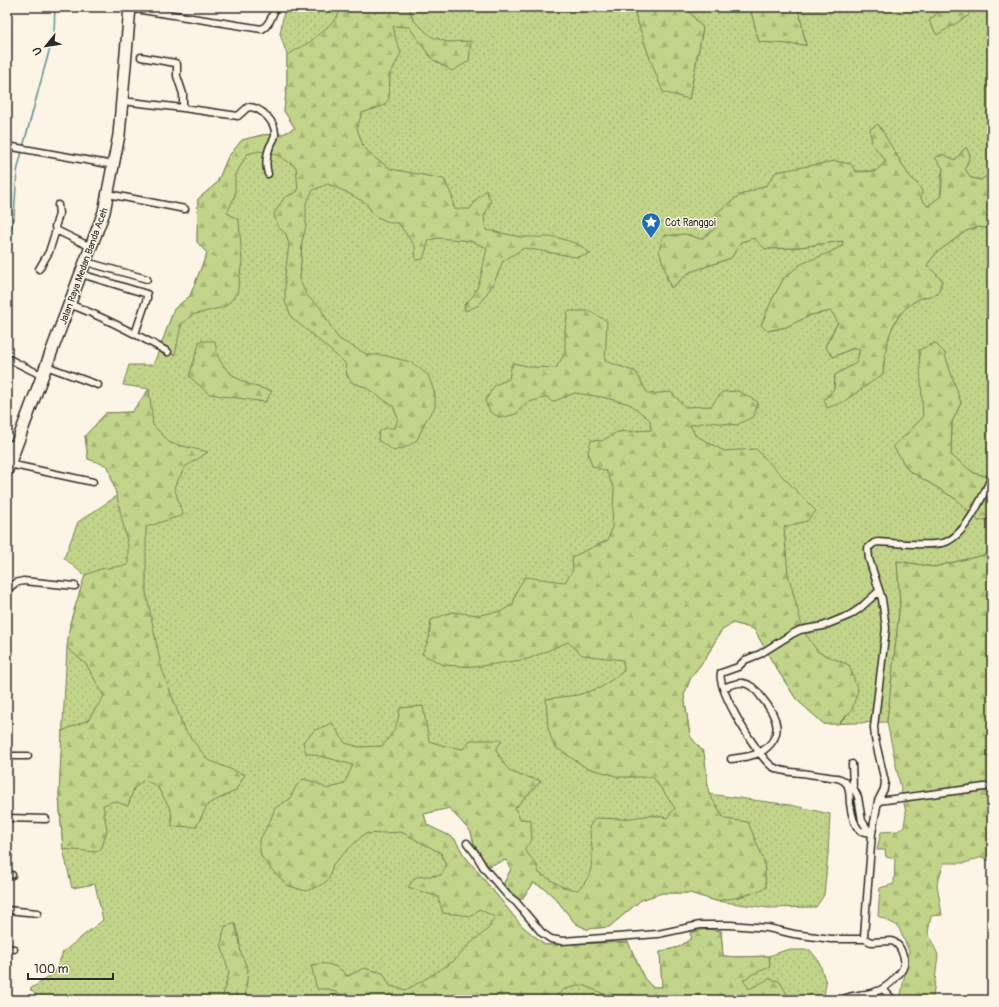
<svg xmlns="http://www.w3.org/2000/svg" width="999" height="1007" font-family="Pangolin,sans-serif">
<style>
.grass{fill:url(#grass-dots);stroke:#76805a;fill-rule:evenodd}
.forest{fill:url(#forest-firs);stroke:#76805a}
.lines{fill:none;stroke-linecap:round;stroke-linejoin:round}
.stream{stroke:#5f8f95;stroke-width:1.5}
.minor-casing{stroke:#2b2b2b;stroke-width:9}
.trunk-casing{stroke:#2b2b2b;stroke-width:14}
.minor{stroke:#fcf5e5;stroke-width:6}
.trunk{stroke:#fcf5e5;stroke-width:11}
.labels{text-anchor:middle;stroke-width:3;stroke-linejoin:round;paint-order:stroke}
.poi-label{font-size:10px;fill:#2b2b2b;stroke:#fcf5e5;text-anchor:start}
.street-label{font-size:10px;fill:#2b2b2b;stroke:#fcf5e5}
</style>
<defs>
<pattern id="grass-dots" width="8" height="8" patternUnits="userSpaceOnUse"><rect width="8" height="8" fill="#c2d489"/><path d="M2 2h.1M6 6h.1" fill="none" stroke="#a7b676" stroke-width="1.8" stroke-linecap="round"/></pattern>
<pattern id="forest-firs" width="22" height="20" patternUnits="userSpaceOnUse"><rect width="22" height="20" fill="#c2d489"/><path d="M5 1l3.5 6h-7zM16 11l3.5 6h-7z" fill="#a7b676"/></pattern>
</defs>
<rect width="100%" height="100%" fill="#fcf5e5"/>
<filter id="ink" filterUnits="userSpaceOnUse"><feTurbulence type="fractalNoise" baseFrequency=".025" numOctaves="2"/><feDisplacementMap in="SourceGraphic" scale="8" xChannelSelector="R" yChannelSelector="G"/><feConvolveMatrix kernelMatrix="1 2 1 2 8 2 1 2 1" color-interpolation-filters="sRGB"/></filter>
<g filter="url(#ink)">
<!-- grass -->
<path class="grass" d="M288 7H633L649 56 689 99 703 28 685 7H750L759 42 806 45 798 7H944L929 21 967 16 974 7H992V172L981 180 971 178 965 169 970 155 965 148 955 160 943 168 941 177V196L928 206 921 199 918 185 908 174 878 125 886 161 876 171 776 172 767 185 740 195 716 228 701 239 685 234 666 277 671 288 690 272 731 258 741 242 755 237 765 249 792 248 843 241 842 246 784 278 772 300 761 325 768 331 786 327 811 315 831 311 838 322 825 346 833 357 854 348 860 350 856 363 835 375 834 389 824 400 883 374C885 345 890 315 917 300 923 297 931 295 938 294L942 280 927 265 936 253 966 231 979 227 992 229V475L990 477 974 473 951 455 952 422 961 403 923 417 905 436 893 446 908 470 956 499 979 521 992 518V553L934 567 897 561 900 603 887 722 824 724 796 699 773 663 754 629 733 623 721 631 705 659 691 677 684 695 690 736 704 753 709 794 790 805 830 814 828 855 824 895 816 907 768 908 716 901 690 893H662L641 900 609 927 586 929 575 923 556 899 544 888 534 883 521 900 503 885 511 869 506 860 488 866 474 844 471 832 449 808 424 814 427 825 454 838 464 855 521 925 545 945 628 942 644 978 652 987H662L660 952 679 947 692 938 690 933 706 929 721 931 723 956 738 957 769 956 786 950H810L819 961 826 983 824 997 791 998V1000H41L30 989 55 973 63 952 103 920 95 884 72 888 63 849 59 796 67 648 70 623 85 576 64 558 78 522 117 496 108 465 88 459 85 436 106 413 132 412 149 389 123 385 129 365H153L160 348 174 309 190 296 207 253 197 242 198 199 217 183 228 157 242 140 262 135 283 134 295 128 284 111 287 83V55L280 34 284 12ZM220 362C239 383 245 384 271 391L265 402 236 397Z"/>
<!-- forest -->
<path class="forest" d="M343 7H409L413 20 432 37 448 42 471 41 469 61 452 71 432 59 409 27 393 26 396 40 401 53 390 75 389 99 383 106 362 113 357 128 363 146 372 156 391 169 444 179 452 196 454 209H470L476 200 486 190 491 202 484 216 486 230 521 237H556L578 244 591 254 576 257 524 248 503 261 494 283 479 305 465 311 464 305 474 295 480 280 487 248 471 241 438 238 429 240 423 259 416 260 415 246 398 223H391L375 216 366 203 346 192 328 184 313 190 306 203V227L302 241 300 281 307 296 320 307 332 329 339 339 368 355H382L411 362 428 375 435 394V407L426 420 417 440 406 447 394 451 378 440 379 432 385 428H395L398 418 393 406 365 387 353 383 347 376 345 363 314 336 292 318 285 302V274L289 245 286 234 278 227 274 214 284 198 298 191 296 167 278 155 259 151 247 154 235 176V196L227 213 239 220 242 261 237 295 224 307 192 315 181 325 175 355 160 348 174 309 190 296 207 253 197 242 198 199 217 183 228 157 242 140 262 135 283 134 295 128 284 111 287 83V55L310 42 334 21Z
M633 7H685L703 28 689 99 663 92 649 56Z
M750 7H798L806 45 759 42Z
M944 7H974L968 16 937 35 929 21Z
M878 124 908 174 918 185 922 191 921 199 928 206 941 196 943 168 935 158 942 154 955 160 966 147 970 155 965 169 971 178 981 180 992 172V229L979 227 966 231 936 253 927 265 942 280 938 294C931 296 923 297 917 300 890 315 885 345 883 374L843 402 827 408 824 400 834 389 835 375 856 363 860 350 853 348 833 357 825 347 838 322 831 311 811 315 786 327 767 331 761 325 772 300 784 278 801 264 826 254 842 246 843 241 792 248 765 249 754 238 741 242 731 258 690 272 671 288 659 251 663 236 685 234 701 239 716 228V213L740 195 767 185 776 172 835 161 851 164 856 172 876 171 886 161 872 144 870 129Z
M568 311H589L607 321 605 361 636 372 648 394 671 392 685 407 711 406 722 392 738 391 758 402 754 416 737 425 709 422 690 425 695 435 724 451 756 449 816 511 807 521 784 527 788 574 803 630 818 652 849 665 858 690 852 710 838 724H824L796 699 773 663 754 629 733 623 721 631 705 659 691 677 684 695 690 736 704 753 709 794 725 819 748 822 764 861 766 888 740 897 716 901 690 893H662L641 900 609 927 586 929 575 923 556 899 544 888 534 883 521 900 503 885 511 869 506 860 488 866 474 844 471 832 449 808 424 814 427 825 454 838 464 855 521 925 545 945 628 942 644 978 652 987H662L660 952 679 947 692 938 690 933 706 929 721 931 723 956 738 957 769 956 770 967 753 974 743 980 749 989 769 979 779 981 791 1000H637L635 995 604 994 583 985 564 989 552 1000H353L329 989H317L311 965C328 962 335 964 348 976L364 968 383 973 390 986 406 990 427 978 454 961 471 943 487 930 495 917 479 909 472 916 443 913 438 897 408 887 416 877 441 875 446 866 441 853 401 832 364 834 333 864 329 879 321 885 306 891 289 886 272 870 261 856 259 841 270 821 275 808 290 799 296 786 303 779 315 782 327 789 344 784 353 765 332 759 306 753 303 742 315 730 332 723 345 743 360 747 382 746C395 731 397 727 400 708L423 706 429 741 445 746 463 749 470 740H502L496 750 504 764 511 772 541 781 515 808 520 819 531 820 532 840 524 849 536 864 539 873 563 887 577 890C597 876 593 848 589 827L595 818 623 819 653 815 667 818 675 808 653 777H619L585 767 554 746 548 728 546 699 577 695 600 688 624 671 623 660 582 655 568 642 528 659 475 667 444 665 422 654 429 639 431 620 452 612 479 615 502 611 513 604 517 590 525 577 565 582 573 570 572 557 608 540 612 527 614 488 606 471 592 466 588 453 591 440 602 441 617 432 651 430 650 420 630 404 602 397 575 393 552 402 547 397 526 403 516 414 501 418 490 412 485 401 495 385 509 379 512 363 532 367 556 368 565 353V330Z
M200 341H215C216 348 217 357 221 362 233 381 252 386 272 391L265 402 209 394 189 376Z
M935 343 944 352 961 403 952 422 951 455 974 473 990 477 992 475V518L979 521 956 499 908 470 893 446 905 436 923 417 919 350Z
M149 389 153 425 170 443 208 452 185 467 174 487 183 515 146 527V592L161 666 184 729 208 760 245 775 235 791 208 804 196 827 172 826 171 810 157 786 144 780 134 788 128 806 114 801 103 805 107 830 101 850 95 852 63 849 59 796 62 731 88 720 104 696 86 664 67 648 70 623 85 575 101 569 128 565V546L117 497 108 466 88 459 85 436 106 413 132 412Z
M992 553V862L982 857 965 863H944L937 884 942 915 931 916 928 933 938 955 933 997 929 1000H900L909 951 898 926 878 916 880 888 894 884 895 859 886 857 885 850H877L881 832 898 831 904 826 906 813 887 722 900 603 897 561 934 567Z
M235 924 239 938 241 954 248 969 245 1000H223V995L229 972 221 944 225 926Z"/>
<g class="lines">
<!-- stream -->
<path class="stream" d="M23 147 54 33 55 7
M7 246 14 216 17 172 22 151"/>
<!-- minor casing -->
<g class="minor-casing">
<path id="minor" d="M129 8 262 29C270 25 272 15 276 7
M141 57 175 63 177 64V76L183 94V108
M122 101 183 108 238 116 248 107C261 107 276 122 275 135 275 139 272 142 270 146 266 156 265 164 268 174
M7 146 114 165
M108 194 185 209
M58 205 59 214 55 227 56 230 91 247
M86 262 147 279
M39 269 49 252 56 230
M81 274 147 294V298L135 334
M69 304C104 317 136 334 168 352
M7 358 43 376
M46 366 98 385
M7 443 16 446
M9 464 93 482
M7 590 15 583 23 581 75 586
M723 688C729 686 736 682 743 683 752 684 758 692 762 698 778 717 785 736 761 752 755 756 739 758 731 759
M7 756H28
M852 764 853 787 858 797 862 821 870 833
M878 801 992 786
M7 818 46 819
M872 833 860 831C854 825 851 812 850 804 849 792 851 781 837 778 825 777 813 774 800 773 791 772 782 772 773 767 759 759 716 688 721 673L738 667 745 660 760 654 792 634 800 630 823 626 850 615 859 609 879 591
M467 843 475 853 484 868 508 896 516 902 542 933 551 939 562 941 658 934 700 925H730L768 928 794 934 831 939H865
M7 874 12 875
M7 910 38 913
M7 948 14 949
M883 989 893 1000
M842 1000C850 995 858 995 866 994 880 992 889 986 898 975 903 970 906 963 903 955 901 949 898 943 892 941L871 942 865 939 864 936 872 833 878 801 884 789 885 782 875 739 874 727 886 628 882 599 869 559 868 548 874 543 878 542C894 543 933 547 946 542 967 533 983 496 992 476"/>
</g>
<!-- trunk casing -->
<g class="trunk-casing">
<path id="trunk" d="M7 470 104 212 119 135 130 7"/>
</g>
<!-- minor -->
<use href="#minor" class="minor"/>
<!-- trunk -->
<use href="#trunk" class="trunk"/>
</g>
</g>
<!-- icons -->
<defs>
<g id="sight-pin" transform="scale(1)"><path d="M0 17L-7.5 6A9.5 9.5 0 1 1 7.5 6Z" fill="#1f6fb2" stroke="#fcf5e5"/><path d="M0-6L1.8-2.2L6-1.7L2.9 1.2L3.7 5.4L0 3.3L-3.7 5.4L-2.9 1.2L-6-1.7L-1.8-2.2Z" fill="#fff"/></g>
</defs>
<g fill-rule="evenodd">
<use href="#sight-pin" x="651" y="222"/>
</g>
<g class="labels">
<!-- poi labels -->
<g class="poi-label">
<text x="665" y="226">Cot Ranggoi</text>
</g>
<!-- street labels -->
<g class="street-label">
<text transform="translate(83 266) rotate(-70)" y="4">Jalan Raya Medan Banda Aceh</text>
</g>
</g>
<!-- margin -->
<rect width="999" height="1007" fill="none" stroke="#fcf5e5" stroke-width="24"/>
<rect x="12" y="12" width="975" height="983" fill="none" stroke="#2b2b2b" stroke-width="1.5" filter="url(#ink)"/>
<!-- north arrow -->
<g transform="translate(46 46) rotate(240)" stroke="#fcf5e5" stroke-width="3" paint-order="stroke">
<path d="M0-3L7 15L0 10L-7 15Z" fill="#2b2b2b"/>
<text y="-6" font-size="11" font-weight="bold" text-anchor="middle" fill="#2b2b2b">U</text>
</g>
<!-- scale -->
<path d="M28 973v6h85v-6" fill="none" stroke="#2b2b2b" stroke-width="2"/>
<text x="34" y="973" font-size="12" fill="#2b2b2b" stroke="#fcf5e5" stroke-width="3" paint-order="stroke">100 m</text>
</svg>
